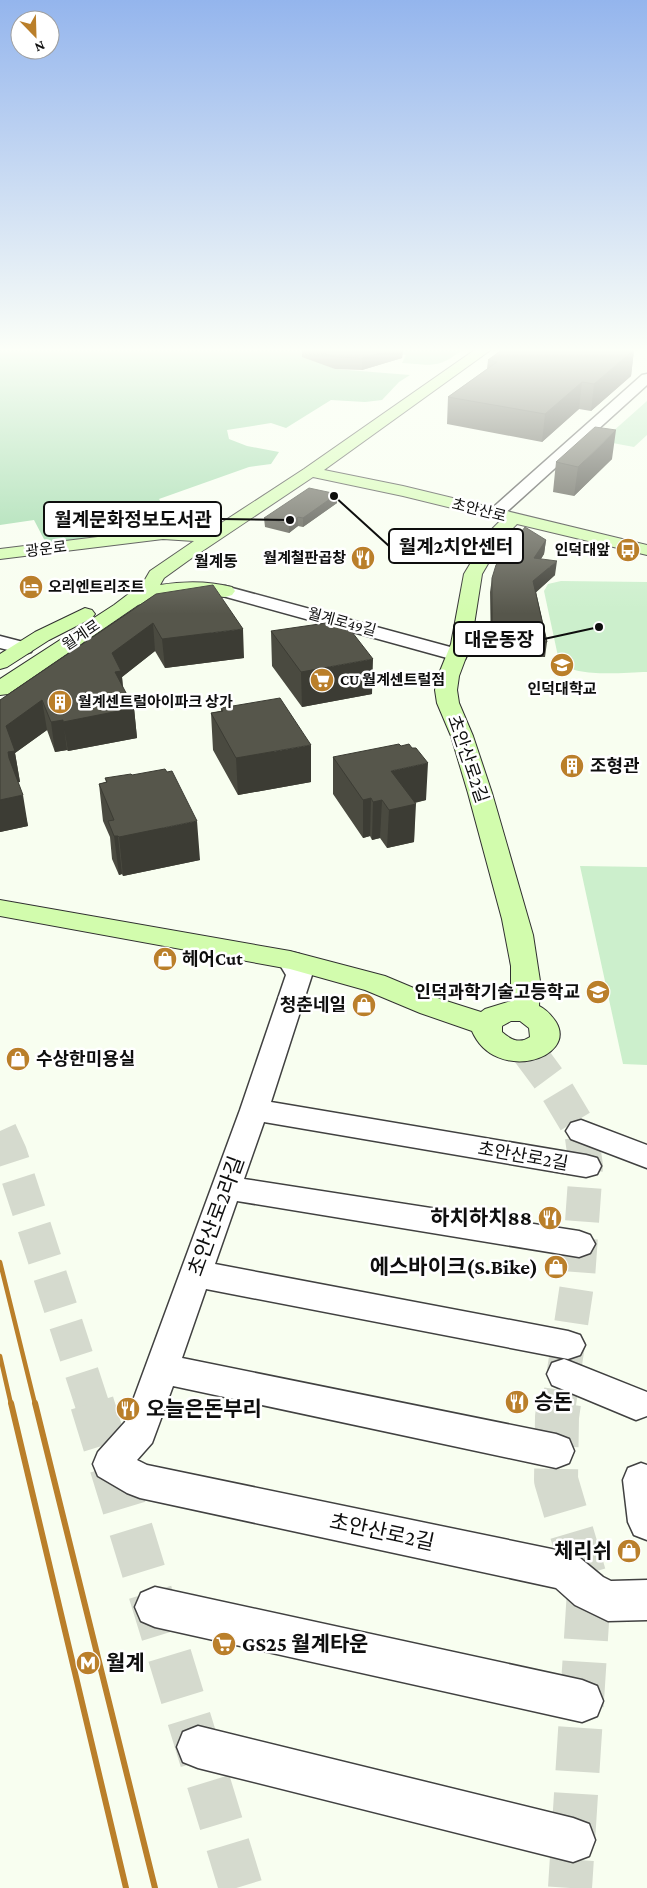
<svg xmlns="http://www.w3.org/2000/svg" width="647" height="1888" font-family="'Crimson Pro','Noto Sans KR',serif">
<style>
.green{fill:#bae8c0}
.forest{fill:#9ad8a6}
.pitch{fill:#ccefcc}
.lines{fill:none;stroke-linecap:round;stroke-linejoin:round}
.secondary-tunnel-far1{stroke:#d5dace;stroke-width:34;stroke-dasharray:34 17;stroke-linecap:butt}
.secondary-tunnel{stroke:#d5dace;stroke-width:44;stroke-dasharray:44 22;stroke-linecap:butt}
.street-casing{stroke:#414141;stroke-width:3}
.secondary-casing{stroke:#303030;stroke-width:2}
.street{fill:#fff;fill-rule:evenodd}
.secondary{fill:#d2fcad;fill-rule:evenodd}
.rail-far1{stroke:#ba7f2a;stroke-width:4.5}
.rail{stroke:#ba7f2a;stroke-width:6}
.wall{fill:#4a4a40}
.shaded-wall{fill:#3c3c34}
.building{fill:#56564b;stroke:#3c3c34}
.labels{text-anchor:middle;stroke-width:5;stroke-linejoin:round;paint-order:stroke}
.far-street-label{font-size:15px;fill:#0e0e0e;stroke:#fff}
.far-poi-label{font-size:15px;font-weight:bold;fill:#0e0e0e;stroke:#fff;text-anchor:start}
.far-quarter-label{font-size:16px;font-weight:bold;fill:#0e0e0e;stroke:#fff}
.street-label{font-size:18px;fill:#0e0e0e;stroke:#fff}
.poi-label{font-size:18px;font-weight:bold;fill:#0e0e0e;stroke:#fff;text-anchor:start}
.near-street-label{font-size:21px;fill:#0e0e0e;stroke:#fff}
.near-poi-label{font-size:21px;font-weight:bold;fill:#0e0e0e;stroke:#fff;text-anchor:start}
.leader{fill:none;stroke:#0e0e0e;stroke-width:2}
.callout-dot{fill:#0e0e0e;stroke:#fff;stroke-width:2}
.callout{fill:#fff;stroke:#0e0e0e;stroke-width:2}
.callout-label{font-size:19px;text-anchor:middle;font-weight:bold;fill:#0e0e0e}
</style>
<rect width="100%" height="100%" fill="#f8fef0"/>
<!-- green -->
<path class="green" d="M647 401V435L634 447 602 441Z"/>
<!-- forest -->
<path class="forest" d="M0 349H332L317 361 335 369 410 375 399 382 382 400 365 402 331 400 286 428 271 423 227 430 229 439 247 446 279 452 271 464 249 467 159 499 165 509 151 525 109 535 46 543 34 520 0 525Z
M370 349H463C439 369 432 365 402 363L406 355Z"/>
<!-- pitch -->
<path class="pitch" d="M561 581 647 582V672C625 672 574 679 559 661L544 591 548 584Z
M580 866 647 867V1065L623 1064Z"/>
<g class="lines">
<!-- secondary-tunnel-far1 -->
<path class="secondary-tunnel-far1" d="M528 1051 554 1086 581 1131 586 1166 578 1278 559 1404
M0 1131 10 1153 92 1404"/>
<!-- secondary-tunnel -->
<path class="secondary-tunnel" d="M92 1403 241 1888
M559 1403 557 1417 556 1480 589 1591 570 1888"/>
<!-- street casing -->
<g class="street-casing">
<path id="street" d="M647 374V385L501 517H489L487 514 489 511 642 375Z
M225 586 465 651 467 655 465 659 458 661 219 595 216 591 219 587Z
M0 636 31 644 33 648 31 652 24 654 0 648Z
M290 952 299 954 312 975 271 1102 586 1155 597 1158 601 1166 597 1174 586 1177 264 1122 244 1179 579 1231 590 1235 595 1244 590 1253 579 1257 237 1201 215 1264 568 1331 580 1335 585 1345 580 1355 568 1359 206 1289 182 1358 556 1434 569 1439 574 1451 569 1463 556 1468 173 1386 152 1443 137 1460 147 1465 566 1552 580 1558 603 1577 611 1581 647 1580V1620L608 1621 575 1605 556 1588 140 1498 127 1493 98 1476 93 1464 98 1452 125 1422 240 1110 286 975 277 960 281 954Z
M581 1120 647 1145V1168L571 1139 566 1131 571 1123Z
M564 1359 647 1392V1416L636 1420 552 1385 547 1374 552 1363Z
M641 1463 647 1465V1540L634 1535 628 1522 623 1480 628 1468Z
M155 1587 582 1680 597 1686 603 1701 597 1716 582 1722 155 1627 141 1621 135 1607 141 1593Z
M198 1726 573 1818 589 1824 595 1840 589 1856 573 1862 198 1768 183 1762 177 1747 183 1732Z"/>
</g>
<!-- secondary casing -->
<g class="secondary-casing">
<path id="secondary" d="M476 349H492L324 470 403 486 647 545V555L517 524 503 538 482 574 471 644 459 676 457 690 459 703 473 736 492 793 533 935 540 981 539 1006C547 1010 551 1015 556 1022 578 1059 495 1084 472 1031L420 1013 365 990 290 969 0 916V900L290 951 385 976 440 999 481 1012 485 1009 511 1001V966L502 919 468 793 451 736 437 703 435 690 438 676 451 644 464 574 490 531 501 520 403 496 313 477 189 560 164 578 160 585C184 581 209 581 232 587L235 591 232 595 225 597 191 594 169 595 138 605 8 694 0 695V679L114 605 143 583 150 571 194 541 163 539 0 559V549L163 529 209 531 304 469ZM511 1021H520L529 1028 530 1037C520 1044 511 1040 502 1032V1026Z
M85 608 92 610 95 614 92 618 49 640 7 667 0 669V654L35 632Z"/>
</g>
<!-- street -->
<use href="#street" class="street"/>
<!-- secondary -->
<use href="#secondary" class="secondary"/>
<!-- rail-far1 -->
<path class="rail-far1" d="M0 1262 35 1404
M0 1356 11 1404"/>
<!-- rail -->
<path class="rail" d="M11 1403 126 1888
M35 1403 155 1888"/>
</g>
<!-- wall -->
<path class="wall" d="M302 349H403L402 358 362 370 335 369 302 357Z
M634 350 631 376 591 411 579 409 542 442 447 424 448 397 487 369 488 360Z
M612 459 574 496 553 492 556 462Z
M337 494V503L303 527 298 526 289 533 265 527 264 518Z
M546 540 544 554 541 559 555 575 536 592 547 642 545 657H506L491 652 490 592 492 578Z
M156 594 244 658 165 668 155 651 122 677 123 688 134 708 137 738 68 751 67 750 55 752 47 730 15 753 20 782H18L28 826 0 832V700Z
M271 631 372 694 302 707 272 666Z
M221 708 311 782 238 795 213 750 211 713 221 711Z
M333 757 426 800 415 803 414 842 387 848 380 838 372 840 370 836 363 838 333 794Z
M105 778 200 860 123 876 122 874 119 875 112 859 110 837 103 821 99 784 106 782Z"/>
<!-- shaded-wall -->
<path class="shaded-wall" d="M395 349H403L402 358 362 370V358Z
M634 350 631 376 591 411 594 384Z
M582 382 579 409 542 442 545 414Z
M616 430 612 459 574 496 578 467Z
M337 494V503L303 527V518Z
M298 517V526L289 533V524Z
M546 540 544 554 532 572 534 558Z
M557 561 555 575 532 596 533 581Z
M153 623 155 651 122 677 124 701 118 702 112 653Z
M243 629 244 658 165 668 162 639Z
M373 659 372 694 302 707 301 672Z
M42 700 47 730 15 753 20 782 14 783 9 758 6 726Z
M134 708 137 738 68 751 63 722Z
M63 720 67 750 55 752 51 722Z
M311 745V782L238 795 236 758Z
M428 763 426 800 389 808 391 771Z
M23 795 28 826 0 832V800Z
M371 798 370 836 363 838V800Z
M382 800 380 838 372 840 373 802Z
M416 804 414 842 387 848 389 810Z
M197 821 200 860 123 876 119 837Z
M114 836H118L122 874 119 875Z"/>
<!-- building -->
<path class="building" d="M312 349H395L362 358 335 357Z
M503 349H631L634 350 594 384 582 382 545 414 448 397 497 362 488 360Z
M595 427 616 430 578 467 556 462Z
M309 488 337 494 303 518 298 517 289 524 264 518Z
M525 527 546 540 534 558 557 561 533 581 547 642H508L492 637V578L496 565Z
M213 585 243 629 162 639 153 623 112 653 121 671 115 672 134 708 63 722V720L51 722 42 700 6 726 15 751 8 752 9 758 23 795 0 800V700L156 594Z
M333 622 334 625 345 623 373 659 301 672 271 631Z
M280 698 311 745 236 758 211 713 223 711 221 708Z
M399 744 401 746 409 744 412 748H416L428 763 391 771 416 804 389 810 382 800 373 802 371 798 363 800 333 757Z
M165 769 167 772 172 771 197 821 119 837 118 836H114L108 821 114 820 99 784 107 782 105 778 131 774 132 775Z"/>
<!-- sky -->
<linearGradient id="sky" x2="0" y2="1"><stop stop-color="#94b5ed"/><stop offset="0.57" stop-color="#fcfff8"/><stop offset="1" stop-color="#fcfff8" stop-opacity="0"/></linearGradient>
<rect width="647" height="614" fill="url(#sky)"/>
<!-- icons -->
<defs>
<g id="bus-disc" transform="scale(1.25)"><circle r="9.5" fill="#ba7f2a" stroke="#fff"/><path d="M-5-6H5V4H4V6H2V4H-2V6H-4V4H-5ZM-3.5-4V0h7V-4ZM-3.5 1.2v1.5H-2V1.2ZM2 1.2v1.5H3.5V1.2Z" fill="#fff"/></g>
<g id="restaurant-disc" transform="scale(1.25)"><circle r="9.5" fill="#ba7f2a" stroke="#fff"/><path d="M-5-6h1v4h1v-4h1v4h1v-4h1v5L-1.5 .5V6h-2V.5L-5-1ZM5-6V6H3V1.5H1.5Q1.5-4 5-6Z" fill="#fff"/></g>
<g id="hotel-disc" transform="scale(1.25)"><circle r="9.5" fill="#ba7f2a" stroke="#fff"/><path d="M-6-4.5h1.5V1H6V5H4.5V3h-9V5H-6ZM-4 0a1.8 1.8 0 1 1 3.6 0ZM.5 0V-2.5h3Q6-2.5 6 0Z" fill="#fff"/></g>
<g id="university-disc" transform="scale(1.25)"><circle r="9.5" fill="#ba7f2a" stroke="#fff"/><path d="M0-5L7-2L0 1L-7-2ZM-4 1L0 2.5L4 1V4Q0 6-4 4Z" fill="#fff"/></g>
<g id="supermarket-disc" transform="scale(1.25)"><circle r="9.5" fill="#ba7f2a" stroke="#fff"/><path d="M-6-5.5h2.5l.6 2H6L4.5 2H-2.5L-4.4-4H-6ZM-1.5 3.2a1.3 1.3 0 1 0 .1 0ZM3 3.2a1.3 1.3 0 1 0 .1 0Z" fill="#fff"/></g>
<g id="building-disc" transform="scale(1.25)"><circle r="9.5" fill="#ba7f2a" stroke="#fff"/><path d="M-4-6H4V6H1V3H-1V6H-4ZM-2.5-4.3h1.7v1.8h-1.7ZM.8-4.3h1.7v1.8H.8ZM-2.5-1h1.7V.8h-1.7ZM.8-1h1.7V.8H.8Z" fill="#fff"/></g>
<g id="shop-disc" transform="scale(1.25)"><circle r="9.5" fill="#ba7f2a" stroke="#fff"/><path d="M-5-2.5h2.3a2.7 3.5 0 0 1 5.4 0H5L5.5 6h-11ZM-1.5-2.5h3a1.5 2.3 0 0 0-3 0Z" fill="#fff"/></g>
<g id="school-disc" transform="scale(1.25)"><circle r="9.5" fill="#ba7f2a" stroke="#fff"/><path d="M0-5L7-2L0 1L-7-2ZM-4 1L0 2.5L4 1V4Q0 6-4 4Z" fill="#fff"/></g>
<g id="metro-disc" transform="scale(1.25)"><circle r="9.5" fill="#ba7f2a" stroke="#fff"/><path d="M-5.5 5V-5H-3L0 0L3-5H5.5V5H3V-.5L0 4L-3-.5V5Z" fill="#fff"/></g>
</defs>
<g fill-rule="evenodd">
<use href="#bus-disc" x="628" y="550"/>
<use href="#restaurant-disc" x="363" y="558"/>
<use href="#hotel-disc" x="31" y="587"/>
<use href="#university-disc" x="562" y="665"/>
<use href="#supermarket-disc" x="322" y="680"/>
<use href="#building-disc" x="60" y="702"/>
<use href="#building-disc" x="572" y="766"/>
<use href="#shop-disc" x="165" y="959"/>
<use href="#school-disc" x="598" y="992"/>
<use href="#shop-disc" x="364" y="1005"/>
<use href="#shop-disc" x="18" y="1059"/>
<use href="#restaurant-disc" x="550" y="1218"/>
<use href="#shop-disc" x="556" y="1267"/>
<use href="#restaurant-disc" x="517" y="1402"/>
<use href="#restaurant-disc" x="128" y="1409"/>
<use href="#shop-disc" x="629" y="1551"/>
<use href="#supermarket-disc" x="224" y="1644"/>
<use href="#metro-disc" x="88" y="1663"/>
</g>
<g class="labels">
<!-- far-street labels -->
<g class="far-street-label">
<text transform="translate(479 510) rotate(14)" y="5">초안산로</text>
<text transform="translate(46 549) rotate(-7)" y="5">광운로</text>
<text transform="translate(342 622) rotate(15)" y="5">월계로49길</text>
<text transform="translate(81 635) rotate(-34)" y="5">월계로</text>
</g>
<!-- far-poi labels -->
<g class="far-poi-label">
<text x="610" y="555" text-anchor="end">인덕대앞</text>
<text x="346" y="563" text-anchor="end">월계철판곱창</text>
<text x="48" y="592">오리엔트리조트</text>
<text x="340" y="685">CU 월계센트럴점</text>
<text x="562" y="694" text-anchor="middle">인덕대학교</text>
<text x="78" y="707">월계센트럴아이파크 상가</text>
</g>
<!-- far-quarter labels -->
<g class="far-quarter-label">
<text x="216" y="567">월계동</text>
</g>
<!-- street labels -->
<g class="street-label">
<text transform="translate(468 759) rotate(71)" y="6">초안산로2길</text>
<text transform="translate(523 1156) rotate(10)" y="6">초안산로2길</text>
</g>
<!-- poi labels -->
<g class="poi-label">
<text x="590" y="772">조형관</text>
<text x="182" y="965">헤어Cut</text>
<text x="580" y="998" text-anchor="end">인덕과학기술고등학교</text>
<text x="346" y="1011" text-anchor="end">청춘네일</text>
<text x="36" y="1065">수상한미용실</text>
</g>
<!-- near-street labels -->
<g class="near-street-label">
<text transform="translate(216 1216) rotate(-70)" y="7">초안산로2라길</text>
<text transform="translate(382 1532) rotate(12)" y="7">초안산로2길</text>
</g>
<!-- near-poi labels -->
<g class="near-poi-label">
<text x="532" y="1225" text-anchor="end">하치하치88</text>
<text x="538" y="1274" text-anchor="end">에스바이크(S.Bike)</text>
<text x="534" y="1409">승돈</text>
<text x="146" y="1416">오늘은돈부리</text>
<text x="612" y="1558" text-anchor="end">체리쉬</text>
<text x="242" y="1651">GS25 월계타운</text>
<text x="106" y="1670">월계</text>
</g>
</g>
<!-- callouts -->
<path class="leader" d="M290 520L221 519M334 496L389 546M599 627L544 639"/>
<g class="callout-dot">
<circle cx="290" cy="520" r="5"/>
<circle cx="334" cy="496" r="5"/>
<circle cx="599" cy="627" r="5"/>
</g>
<g class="callout">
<rect x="44" y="502" width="177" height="34" rx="5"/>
<rect x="389" y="529" width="134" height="34" rx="5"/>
<rect x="454" y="622" width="90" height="34" rx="5"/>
</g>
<g class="callout-label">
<text x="133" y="526">월계문화정보도서관</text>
<text x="456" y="553">월계2치안센터</text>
<text x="499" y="646">대운동장</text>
</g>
<!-- north arrow -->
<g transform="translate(35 35) rotate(157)"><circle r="24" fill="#ffffff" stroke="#9f9f9f"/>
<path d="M0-4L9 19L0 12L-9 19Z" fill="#ba7f2a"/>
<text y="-8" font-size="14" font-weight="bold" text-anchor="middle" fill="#0e0e0e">N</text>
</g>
</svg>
